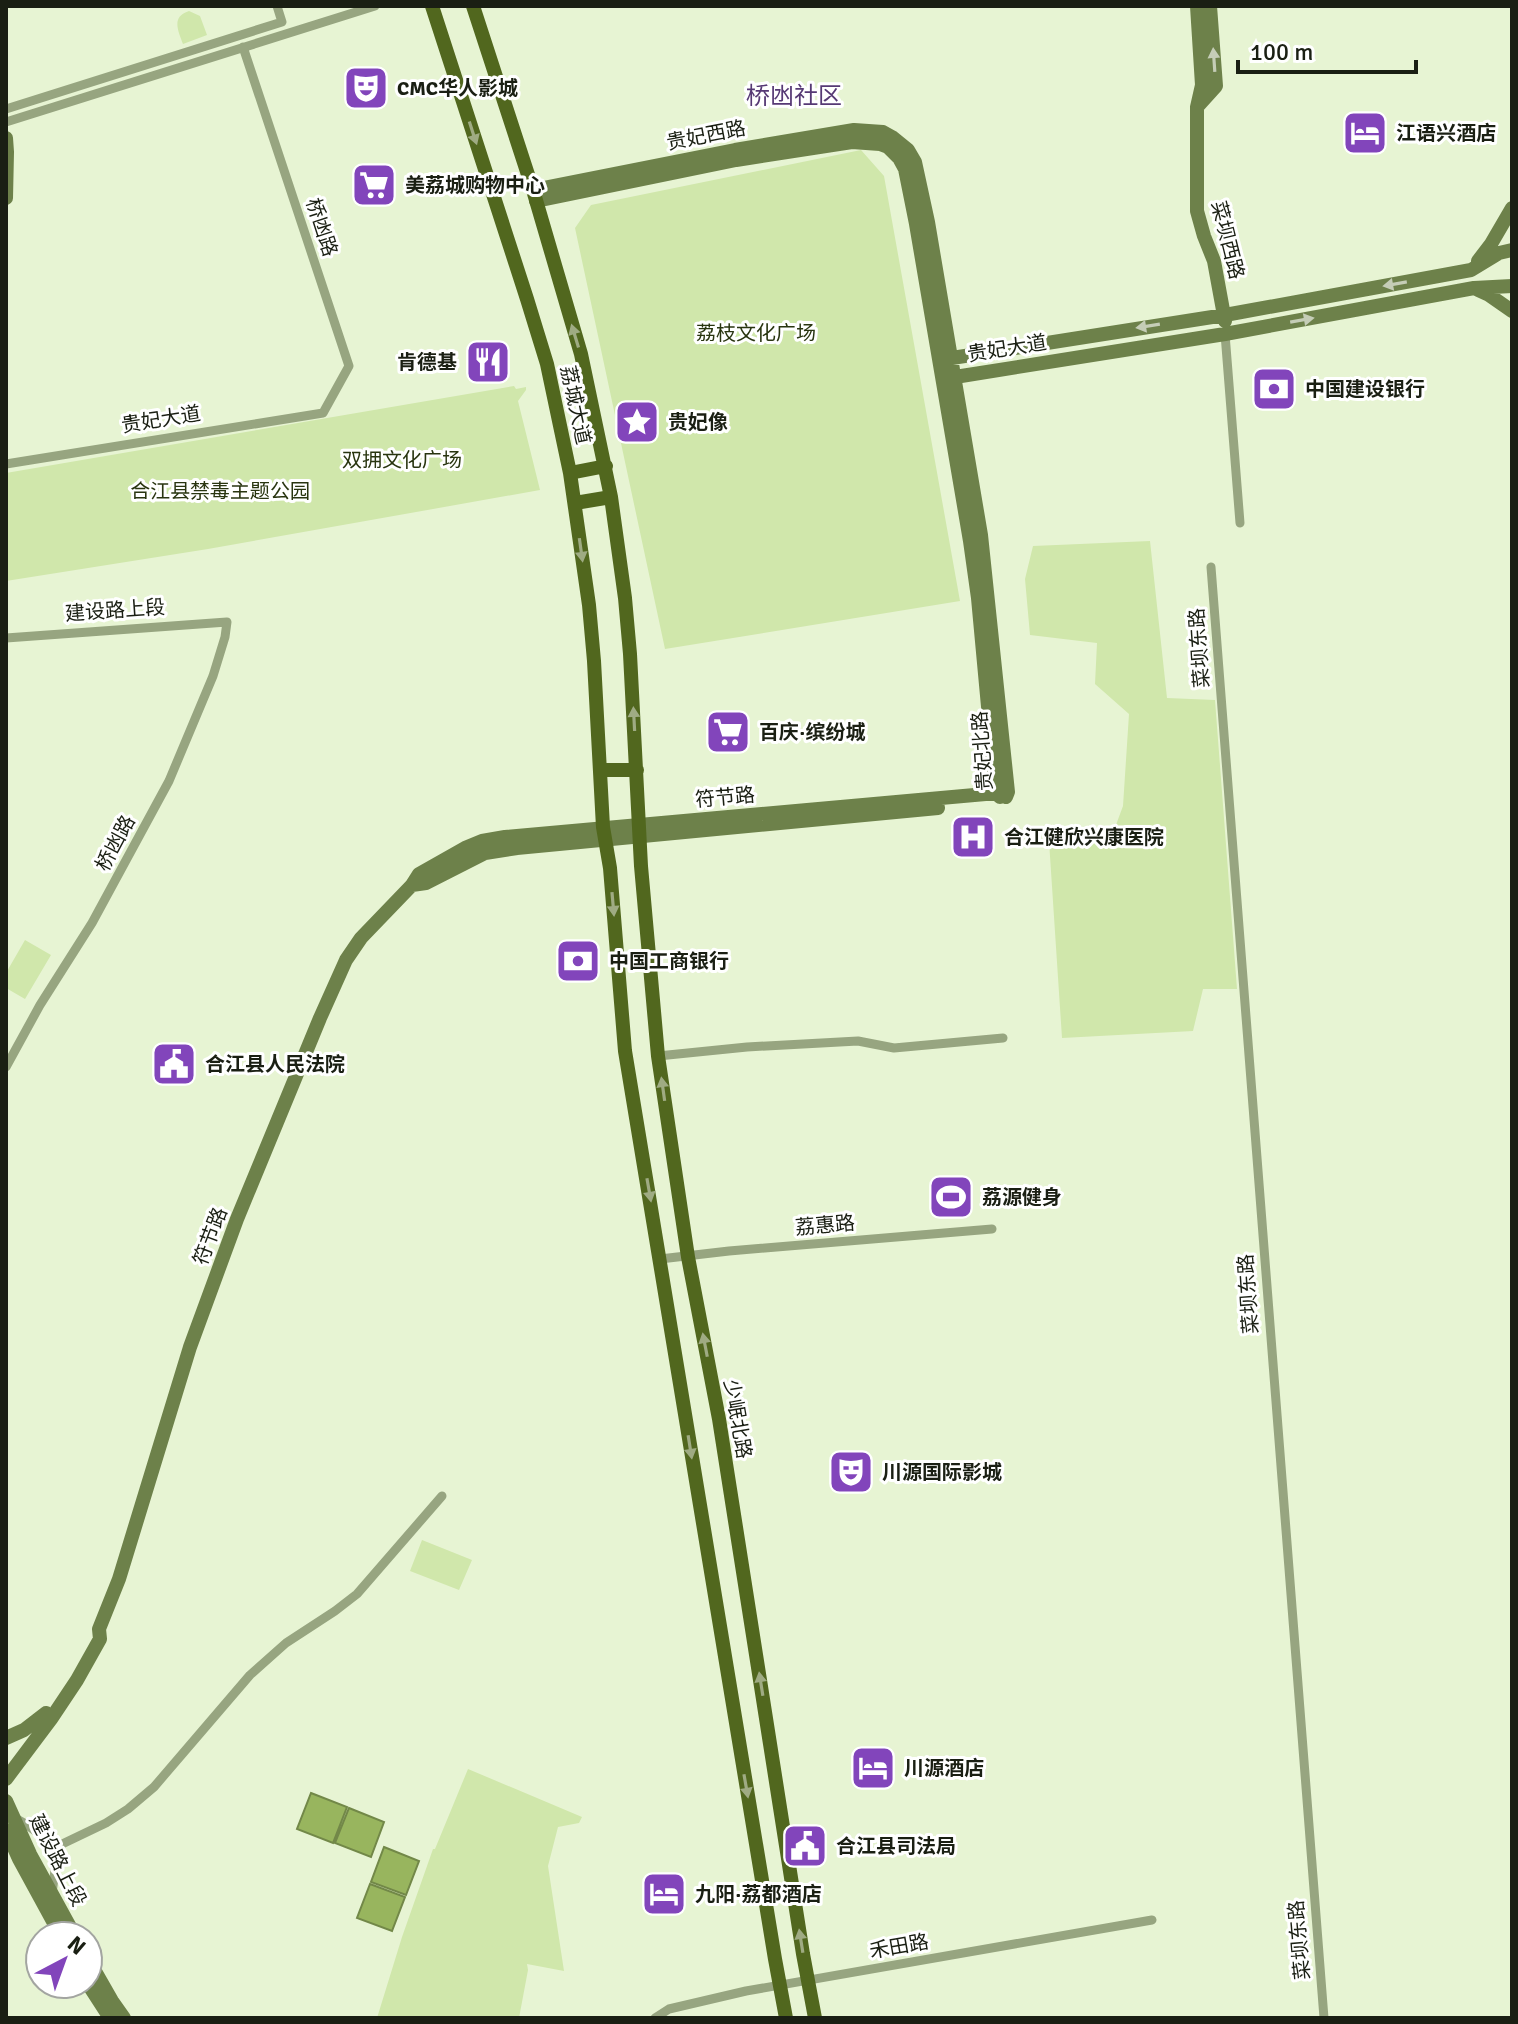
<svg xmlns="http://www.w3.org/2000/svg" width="1518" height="2024" font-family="Signika,'Noto Sans SC',sans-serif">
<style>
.green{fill:#d0e7ab}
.water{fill:#98b55e;stroke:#728848;stroke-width:2}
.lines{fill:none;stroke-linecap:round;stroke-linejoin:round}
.street{stroke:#97a580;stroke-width:9}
.secondary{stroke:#6d814a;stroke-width:14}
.primary{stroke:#51671e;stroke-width:14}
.oneway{fill:#c5cdb7}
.oneway2{fill:#9fab83}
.labels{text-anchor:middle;stroke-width:6;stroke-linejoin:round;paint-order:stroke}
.poi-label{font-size:20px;font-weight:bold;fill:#1a1f13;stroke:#fff;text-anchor:start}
.street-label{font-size:20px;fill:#1a1f13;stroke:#fff}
.park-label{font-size:20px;fill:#293510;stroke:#fff}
.quarter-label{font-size:24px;fill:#563974;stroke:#fff}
</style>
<rect width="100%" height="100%" fill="#e7f4d3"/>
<!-- green -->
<path class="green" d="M189 11 200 16 207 35 183 44C178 30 171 17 189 11Z
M861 150 884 176 960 601 665 649 575 228 591 205Z
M514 386 516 389 526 387V390L518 401 540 490 208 549 6 581V473Z
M1150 541 1167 698 1215 700 1237 989H1203L1193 1031 1062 1038 1049 841H1110L1123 806 1129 714 1095 684 1097 643 1030 635 1025 579 1033 546Z
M25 940 51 955 25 999 6 988V973Z
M422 1540 472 1560 459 1590 410 1571Z
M468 1769 582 1817 579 1823 558 1827 548 1866 564 1971 527 1964 528 1970 519 2018H377L402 1937 433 1849H435Z"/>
<!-- water -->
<path class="water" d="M311 1793 347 1807 333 1843 297 1829Z
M349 1808 384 1822 371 1857 335 1843Z
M384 1847 419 1861 406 1895 371 1882Z
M370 1884 405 1897 392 1931 357 1918Z"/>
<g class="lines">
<!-- street -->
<path class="street" d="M6 109 282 22 277 6
M6 122 375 6
M1225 334 1240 523
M6 464 323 413 349 366 243 47
M1211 567 1324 2018
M6 638 227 622 225 637 213 676 169 781 92 923 40 1005 6 1067
M658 1056 747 1047 858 1041 894 1048 1003 1038
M660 1259 729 1251 992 1229
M14 1818C31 1824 41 1839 58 1846
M58 1846 106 1823 128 1809 154 1787 250 1675 286 1643 335 1611 357 1594 442 1496
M52 1894 58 1846
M655 2018 669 2009 746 1991 1152 1920"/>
<!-- secondary -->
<path class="secondary" d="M1197 6 1202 85 1197 107V211L1204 236 1214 261 1225 321
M1197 107 1216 86 1210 6
M6 138 7 152 6 198
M533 190 735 150 854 130 883 132 892 137 908 150 915 162 928 222 981 535 1008 792 1006 797
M536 201 736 160 852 142 880 144 888 147 899 158 905 169 916 224 970 541 978 598 996 793 1000 797
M1478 261 1491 244 1512 208
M1478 290 1489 295 1512 311
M947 363 952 358 1225 315 1471 270 1499 253 1512 250
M948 373 955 377 1225 334 1474 288 1512 286
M412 885 426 883 485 853 517 848 938 808
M6 1738 24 1730 46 1713
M6 1779 51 1719 77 1680 100 1639 99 1629 119 1579 190 1347 237 1219 320 1018 346 960 361 938 412 885 419 874 465 848 482 841 505 837 1008 792
M6 1801 30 1854 75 1936
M6 1830 19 1859 61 1936
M88 1959 112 2001 124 2018
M88 1984 110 2018"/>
<!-- primary -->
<path class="primary" d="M432 6 527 299 547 364 570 473 589 605 594 661 603 827 610 868 625 1051 775 1959 786 2018
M473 6 533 190 581 354 611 497 625 598 630 654 641 866 658 1056 688 1257 719 1419 803 1954 815 2018
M570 473 606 466
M575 503 611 497
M600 770H637"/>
</g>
<!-- one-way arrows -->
<defs><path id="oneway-solid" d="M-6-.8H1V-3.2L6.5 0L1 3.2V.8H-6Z" transform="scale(2)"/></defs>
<g class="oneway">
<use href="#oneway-solid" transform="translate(1214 60) rotate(-94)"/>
<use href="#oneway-solid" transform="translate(1395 284) rotate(170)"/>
<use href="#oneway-solid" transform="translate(1302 320) rotate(-10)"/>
<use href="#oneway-solid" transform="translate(1148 326) rotate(171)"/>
</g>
<g class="oneway2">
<use href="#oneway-solid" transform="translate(473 133) rotate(72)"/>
<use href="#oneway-solid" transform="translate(575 336) rotate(-107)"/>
<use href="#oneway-solid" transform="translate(581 550) rotate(82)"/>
<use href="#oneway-solid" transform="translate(634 719) rotate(-93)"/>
<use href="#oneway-solid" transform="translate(613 904) rotate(85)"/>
<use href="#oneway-solid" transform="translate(663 1089) rotate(-98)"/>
<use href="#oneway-solid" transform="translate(649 1190) rotate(80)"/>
<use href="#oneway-solid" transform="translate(705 1345) rotate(-101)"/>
<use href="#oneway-solid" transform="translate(690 1447) rotate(81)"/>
<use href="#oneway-solid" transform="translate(761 1684) rotate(-99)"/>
<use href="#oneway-solid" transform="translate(746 1786) rotate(80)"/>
<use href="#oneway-solid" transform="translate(801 1941) rotate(-99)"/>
</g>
<!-- icons -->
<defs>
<g id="theatre-square" transform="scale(2.3)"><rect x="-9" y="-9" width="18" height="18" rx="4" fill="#8245bb" stroke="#fff"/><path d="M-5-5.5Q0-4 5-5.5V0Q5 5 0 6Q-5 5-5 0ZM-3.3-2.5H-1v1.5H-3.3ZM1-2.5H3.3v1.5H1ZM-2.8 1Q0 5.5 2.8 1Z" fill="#fff"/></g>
<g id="hotel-square" transform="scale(2.3)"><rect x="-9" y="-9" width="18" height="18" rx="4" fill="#8245bb" stroke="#fff"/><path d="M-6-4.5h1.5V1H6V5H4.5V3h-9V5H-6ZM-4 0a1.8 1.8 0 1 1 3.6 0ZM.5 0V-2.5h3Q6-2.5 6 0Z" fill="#fff"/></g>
<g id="supermarket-square" transform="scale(2.3)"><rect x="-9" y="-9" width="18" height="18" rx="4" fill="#8245bb" stroke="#fff"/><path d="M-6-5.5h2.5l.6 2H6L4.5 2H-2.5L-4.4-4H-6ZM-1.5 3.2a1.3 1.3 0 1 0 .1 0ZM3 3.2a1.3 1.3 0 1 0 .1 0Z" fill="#fff"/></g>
<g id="restaurant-square" transform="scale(2.3)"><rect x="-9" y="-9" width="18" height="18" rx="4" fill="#8245bb" stroke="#fff"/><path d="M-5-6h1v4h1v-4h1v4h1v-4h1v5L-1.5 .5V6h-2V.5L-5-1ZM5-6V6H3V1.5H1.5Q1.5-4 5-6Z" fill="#fff"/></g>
<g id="bank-square" transform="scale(2.3)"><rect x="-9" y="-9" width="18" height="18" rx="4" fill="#8245bb" stroke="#fff"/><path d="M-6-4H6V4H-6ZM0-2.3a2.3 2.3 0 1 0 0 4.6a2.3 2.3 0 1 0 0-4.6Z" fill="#fff"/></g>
<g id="sight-square" transform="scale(2.3)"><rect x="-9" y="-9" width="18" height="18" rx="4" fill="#8245bb" stroke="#fff"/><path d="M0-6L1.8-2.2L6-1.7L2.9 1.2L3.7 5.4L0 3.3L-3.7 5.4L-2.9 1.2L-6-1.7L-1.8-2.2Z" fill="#fff"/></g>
<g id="hospital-square" transform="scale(2.3)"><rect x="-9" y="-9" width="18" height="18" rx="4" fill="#8245bb" stroke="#fff"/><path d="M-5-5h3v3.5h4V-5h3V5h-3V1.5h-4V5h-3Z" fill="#fff"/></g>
<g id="civic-square" transform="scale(2.3)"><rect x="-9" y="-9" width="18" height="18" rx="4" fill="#8245bb" stroke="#fff"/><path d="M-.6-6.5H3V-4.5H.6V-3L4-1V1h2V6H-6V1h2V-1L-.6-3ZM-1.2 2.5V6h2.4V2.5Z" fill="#fff"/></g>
<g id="stadium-square" transform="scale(2.3)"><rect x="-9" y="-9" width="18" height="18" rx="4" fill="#8245bb" stroke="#fff"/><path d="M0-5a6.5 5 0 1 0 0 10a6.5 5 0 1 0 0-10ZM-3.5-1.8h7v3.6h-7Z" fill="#fff"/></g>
</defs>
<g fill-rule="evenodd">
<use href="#theatre-square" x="366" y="88"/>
<use href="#hotel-square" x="1365" y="133"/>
<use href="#supermarket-square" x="374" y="185"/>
<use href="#restaurant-square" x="488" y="362"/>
<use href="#bank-square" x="1274" y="389"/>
<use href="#sight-square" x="637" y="422"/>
<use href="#supermarket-square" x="728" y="732"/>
<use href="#hospital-square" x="973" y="837"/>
<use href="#bank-square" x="578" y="961"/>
<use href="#civic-square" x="174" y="1064"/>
<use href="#stadium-square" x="951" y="1197"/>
<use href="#theatre-square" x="851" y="1472"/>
<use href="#hotel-square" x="873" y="1768"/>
<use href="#civic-square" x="805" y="1846"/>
<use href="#hotel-square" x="664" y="1894"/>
</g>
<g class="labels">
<!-- poi labels -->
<g class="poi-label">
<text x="397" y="95">CMC华人影城</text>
<text x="1396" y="140">江语兴酒店</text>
<text x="405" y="192">美荔城购物中心</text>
<text x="457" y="369" text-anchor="end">肯德基</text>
<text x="1305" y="396">中国建设银行</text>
<text x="668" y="429">贵妃像</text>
<text x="759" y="739">百庆·缤纷城</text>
<text x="1004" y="844">合江健欣兴康医院</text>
<text x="609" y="968">中国工商银行</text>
<text x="205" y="1071">合江县人民法院</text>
<text x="982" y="1204">荔源健身</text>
<text x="882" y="1479">川源国际影城</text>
<text x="904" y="1775">川源酒店</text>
<text x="836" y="1853">合江县司法局</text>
<text x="695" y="1901">九阳·荔都酒店</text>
</g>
<!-- street labels -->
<g class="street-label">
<text transform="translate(706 135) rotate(-11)" y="7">贵妃西路</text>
<text transform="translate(322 227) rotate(72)" y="7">桥凼路</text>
<text transform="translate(1228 240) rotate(76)" y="7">菜坝西路</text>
<text transform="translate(1007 348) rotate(-9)" y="7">贵妃大道</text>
<text transform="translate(576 405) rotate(78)" y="7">荔城大道</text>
<text transform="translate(161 419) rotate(-9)" y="7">贵妃大道</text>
<text transform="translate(115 610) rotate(-4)" y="7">建设路上段</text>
<text transform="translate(1199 648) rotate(-94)" y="7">菜坝东路</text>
<text transform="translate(982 751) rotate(-94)" y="7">贵妃北路</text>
<text transform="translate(725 797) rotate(-5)" y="7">符节路</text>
<text transform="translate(115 843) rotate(-62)" y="7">桥凼路</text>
<text transform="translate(825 1225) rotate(-5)" y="7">荔惠路</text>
<text transform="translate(210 1236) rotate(-69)" y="7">符节路</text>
<text transform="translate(1248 1294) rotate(-94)" y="7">菜坝东路</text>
<text transform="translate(738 1419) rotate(80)" y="7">少岷北路</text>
<text transform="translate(58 1860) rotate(63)" y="7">建设路上段</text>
<text transform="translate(1299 1940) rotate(-95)" y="7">菜坝东路</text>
<text transform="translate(899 1946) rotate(-10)" y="7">禾田路</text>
</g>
<!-- park labels -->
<g class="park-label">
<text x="756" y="340">荔枝文化广场</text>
<text x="402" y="467">双拥文化广场</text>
<text x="220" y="498">合江县禁毒主题公园</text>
</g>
<!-- quarter labels -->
<g class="quarter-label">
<text x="794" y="104">桥凼社区</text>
</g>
</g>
<!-- border -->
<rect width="1518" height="2024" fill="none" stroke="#1a1f13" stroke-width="16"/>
<!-- north arrow -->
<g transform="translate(64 1960) rotate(41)"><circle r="38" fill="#ffffff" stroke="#a3a5a1" stroke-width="2"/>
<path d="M0-6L14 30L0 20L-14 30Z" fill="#8245bb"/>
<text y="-12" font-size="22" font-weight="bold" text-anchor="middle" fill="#1a1f13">N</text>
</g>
<!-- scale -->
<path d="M1238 60v12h178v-12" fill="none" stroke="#1a1f13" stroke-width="4"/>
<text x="1250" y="60" font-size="24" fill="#1a1f13" stroke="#ffffff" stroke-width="6" paint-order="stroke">100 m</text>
</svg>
